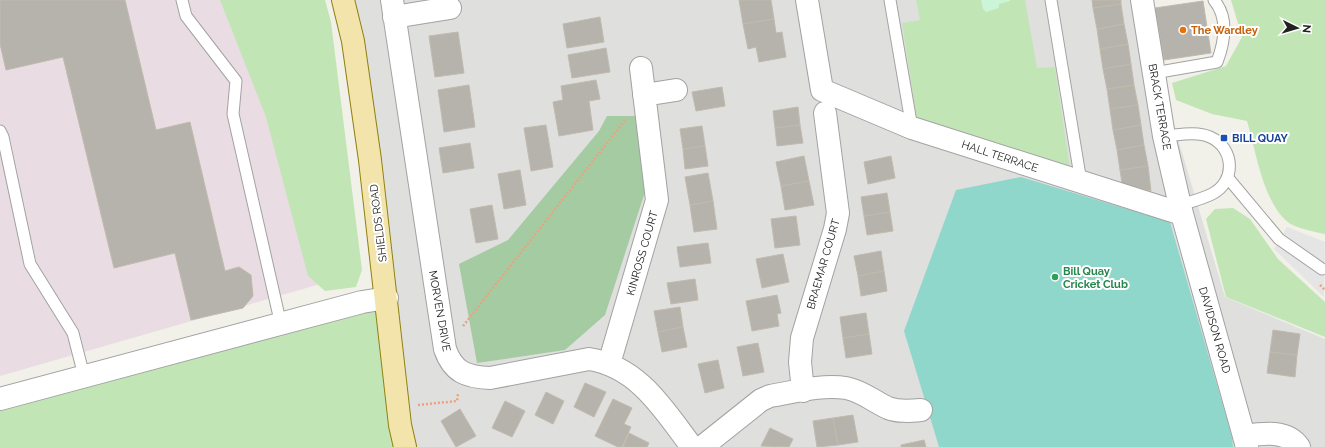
<svg xmlns="http://www.w3.org/2000/svg" width="1325" height="447" font-family="Raleway,sans-serif">
<style>
.residential{fill:#dfdfde}
.industrial{fill:#e9dce3}
.grass{fill:#c2e5b5}
.forest{fill:#a5cba2}
.park{fill:#ccf5d8}
.pitch{fill:#90d7cb}
.parking{fill:#e5e5e5}
.building{fill:#b6b2ac;stroke:#c1baad}
.lines{fill:none;stroke-linecap:round;stroke-linejoin:round}
.lane-casing{stroke:#a2a2a2;stroke-width:13}
.street-casing{stroke:#a2a2a2;stroke-width:24}
.primary-casing{stroke:#8e8010;stroke-width:24}
.path{stroke:#eca27f;stroke-width:2.5;stroke-dasharray:2 2;stroke-linecap:butt}
.lane{stroke:#fff;stroke-width:11}
.street{stroke:#fff;stroke-width:22}
.primary{stroke:#f3e4ac;stroke-width:22}
.food-dot{fill:#e8710a;stroke:#fff;stroke-width:1.5}
.transit-dot{fill:#1a4fb4;stroke:#fff;stroke-width:1.5}
.leisure-dot{fill:#2e9e5b;stroke:#fff;stroke-width:1.5}
.labels{text-anchor:middle;stroke-width:4;stroke-linejoin:round;paint-order:stroke}
.food-label{font-size:11px;font-weight:bold;fill:#c56008;stroke:#fff;text-anchor:start}
.street-label{font-size:11px;fill:#212121;stroke:#fff}
.transit-label{font-size:11px;font-weight:bold;fill:#164399;stroke:#fff;text-anchor:start}
.leisure-label{font-size:11px;font-weight:bold;fill:#27864d;stroke:#fff;text-anchor:start}
</style>
<rect width="100%" height="100%" fill="#f1f0e9"/>
<!-- residential -->
<path class="residential" d="M332 0H1152L1164 92 1225 297 1325 339V447H408L374 163Z"/>
<!-- industrial -->
<path class="industrial" d="M0 0H294L345 277 0 376Z"/>
<!-- grass -->
<path class="grass" d="M220 0H325L331 22 362 270 356 287 325 291 308 276 266 117Z
M916 0H1025L1037 68 1055 67 1070 169 917 122 902 23 920 20Z
M1231 0H1325V234C1316 232 1296 228 1289 223 1263 203 1256 151 1247 121L1212 114 1176 100 1172 83 1226 66 1242 37Z
M1233 208 1250 219 1278 259 1325 302V337L1226 297 1206 219 1215 209Z
M381 303 399 447H0V410Z"/>
<!-- forest -->
<path class="forest" d="M607 116H639L645 192 605 315 565 350 477 363 459 264 508 240 599 131Z"/>
<!-- park -->
<path class="park" d="M981 0H1010V1L999 4V8L986 12 983 9Z"/>
<!-- pitch -->
<path class="pitch" d="M1021 177 1170 222 1232 437 1233 447H939L904 331 956 190Z"/>
<!-- parking -->
<path class="parking" d="M1287 227 1325 242 1324 297 1274 249Z"/>
<!-- building -->
<path class="building" d="M0 0H125L156 130 190 122 225 271 239 267 251 275 253 296 243 308 191 320 175 253 114 268 63 57 6 70 0 44Z
M739 0H771L774 19 743 24Z
M1092 0H1121V4L1093 8Z
M1203 1 1211 53 1164 60 1155 8Z
M1121 4 1124 24 1097 29 1093 8Z
M600 17 604 42 567 48 563 24Z
M774 19 776 33 782 32 786 57 759 62 756 47 748 49 743 24Z
M1124 24 1128 44 1100 49 1097 29Z
M458 32 464 73 435 77 429 36Z
M1128 44 1131 64 1103 69 1100 49Z
M606 48 610 72 572 78 568 55Z
M1131 64 1134 85 1107 89 1103 69Z
M596 80 600 99 589 101 593 130 559 136 553 102 563 100 561 86Z
M469 85 475 127 444 132 438 90Z
M1134 85 1138 105 1110 109 1107 89Z
M722 87 725 106 696 111 692 92Z
M1138 105 1141 125 1113 130 1110 109Z
M798 107 800 125 775 128 773 111Z
M546 125 553 167 531 171 524 128Z
M800 125 803 143 777 146 775 128Z
M1141 125 1144 145 1117 150 1113 130Z
M702 126 705 146 683 149 680 129Z
M470 143 474 168 443 173 439 148Z
M1144 145 1148 166 1120 170 1117 150Z
M705 146 708 166 685 169 683 149Z
M804 156 809 181 781 186 776 162Z
M891 156 895 178 868 184 864 162Z
M1148 166 1151 191 1122 183 1120 170Z
M520 170 526 205 504 209 498 174Z
M708 173 713 201 690 205 685 177Z
M809 181 814 205 785 210 781 186Z
M887 193 890 212 864 216 861 197Z
M713 201 717 229 694 232 690 205Z
M492 205 498 239 476 243 470 209Z
M890 212 893 231 867 235 864 216Z
M796 216 800 245 775 248 771 219Z
M708 243 711 263 680 267 677 247Z
M881 251 884 271 858 276 854 256Z
M783 254 789 282 762 288 756 259Z
M884 271 887 291 861 296 858 276Z
M695 279 698 300 671 304 667 283Z
M777 295 781 313 777 314 779 326 752 331 746 301Z
M680 307 683 327 658 332 654 311Z
M866 313 869 334 843 338 840 317Z
M683 327 687 347 662 352 658 332Z
M1273 330 1300 334 1297 355 1270 352Z
M869 334 872 354 846 358 843 338Z
M758 343 764 372 743 376 737 347Z
M1270 352 1297 355 1295 377 1267 373Z
M718 360 724 388 705 393 698 364Z
M585 383 606 392 594 417 574 407Z
M546 392 564 401 553 424 535 415Z
M613 399 632 408 624 424 631 427 622 447H618L595 436Z
M505 401 525 411 512 437 492 428Z
M460 409 476 436 456 447 441 421Z
M853 415 858 442 838 445 833 418Z
M833 418 838 445 817 447 813 421Z
M770 428 793 439 789 447 761 446Z
M629 433 649 443 647 447H623Z
M924 440 926 447H901V445Z"/>
<g class="lines">
<!-- lane casing -->
<g class="lane-casing">
<path id="lane" d="M182 0 186 16 236 81 233 114 281 325
M890 0 912 128
M1051 0 1081 182
M1154 73 1217 62C1225 41 1229 18 1214 0
M0 131 3 137 30 264 73 333 84 376
M1164 136C1179 135 1196 131 1210 137 1235 148 1236 182 1212 194 1202 199 1190 202 1180 205
M1228 178 1279 239 1322 269"/>
</g>
<!-- street casing -->
<g class="street-casing">
<path id="street" d="M392 0 445 349C453 372 466 377 490 378L589 359C639 367 664 410 692 447
M807 0 822 90 912 128 1182 214
M1142 0 1164 136 1182 214 1247 447
M394 17 450 8
M644 95 676 90
M609 364 657 200 641 68
M803 391 800 362 802 338 835 229 838 213 825 113
M0 399 362 302 387 298
M1245 436C1264 433 1287 430 1299 447
M702 447 761 400 770 396C794 392 822 384 846 388 862 391 873 401 888 408 898 412 910 411 921 410"/>
</g>
<!-- primary casing -->
<g class="primary-casing">
<path id="primary" d="M343 0 353 41 370 160 400 425 405 447"/>
</g>
<!-- path -->
<path class="path" d="M1320 285 1325 290
M463 326 626 119
M418 405 457 401 458 394"/>
<!-- lane -->
<use href="#lane" class="lane"/>
<!-- street -->
<use href="#street" class="street"/>
<!-- primary -->
<use href="#primary" class="primary"/>
</g>
<!-- markers -->
<circle class="food-dot" cx="1183" cy="30" r="4"/>
<rect class="transit-dot" x="1220" y="134" width="8" height="8" rx="2"/>
<circle class="leisure-dot" cx="1055" cy="277" r="4"/>
<g class="labels">
<!-- food labels -->
<g class="food-label">
<text x="1191" y="34">The Wardley</text>
</g>
<!-- street labels -->
<g class="street-label">
<text transform="translate(1160 107) rotate(80)" y="4">BRACK TERRACE</text>
<text transform="translate(1000 156) rotate(18)" y="4">HALL TERRACE</text>
<text transform="translate(378 223) rotate(-97)" y="4">SHIELDS ROAD</text>
<text transform="translate(642 253) rotate(-74)" y="4">KINROSS COURT</text>
<text transform="translate(823 264) rotate(-74)" y="4">BRAEMAR COURT</text>
<text transform="translate(440 311) rotate(80)" y="4">MORVEN DRIVE</text>
<text transform="translate(1215 330) rotate(74)" y="4">DAVIDSON ROAD</text>
</g>
<!-- transit labels -->
<g class="transit-label">
<text x="1232" y="142">BILL QUAY</text>
</g>
<!-- leisure labels -->
<g class="leisure-label">
<text x="1063" y="275">Bill Quay<tspan x="1063" dy="13">Cricket Club</tspan></text>
</g>
</g>
<!-- north arrow -->
<g transform="translate(1297 28) rotate(95)" stroke="#ffffff" stroke-width="3" paint-order="stroke">
<path d="M0-3L7 15L0 10L-7 15Z" fill="#212121"/>
<text y="-6" font-size="11" font-weight="bold" text-anchor="middle" fill="#212121">N</text>
</g>
</svg>
